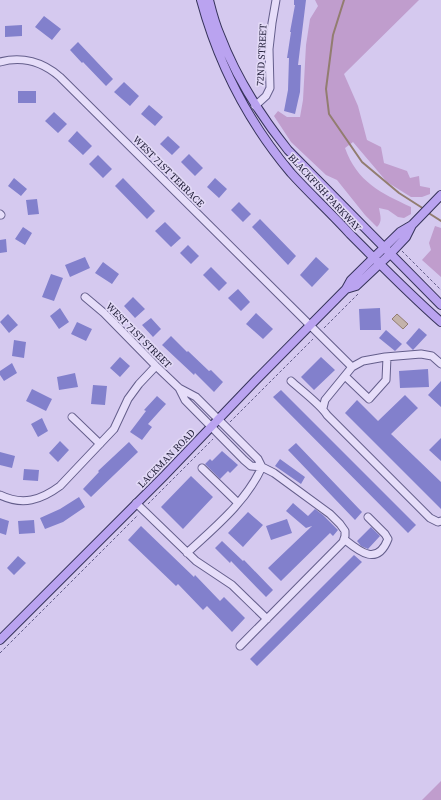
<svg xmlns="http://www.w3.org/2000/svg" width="441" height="800" font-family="'Source Serif 4',serif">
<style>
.green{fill:#c09dcd}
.water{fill:#c3b2aa;stroke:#927d70}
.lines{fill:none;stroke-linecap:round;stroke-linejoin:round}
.stream{stroke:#927d70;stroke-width:2}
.building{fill:#8280cc}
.minor-casing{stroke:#645e8b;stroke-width:9}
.major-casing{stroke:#353259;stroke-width:10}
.path{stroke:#645e8b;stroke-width:1;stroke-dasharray:3 2;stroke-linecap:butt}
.minor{stroke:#e6ddf9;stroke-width:7}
.major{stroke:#baa3f0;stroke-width:8}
.labels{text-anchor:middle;stroke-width:3.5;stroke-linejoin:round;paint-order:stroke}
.street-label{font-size:10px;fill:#24213c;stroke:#e2d9f6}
</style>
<rect width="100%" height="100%" fill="#d5c9ef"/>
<!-- green -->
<path class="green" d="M315 0H419L344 74 358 106 367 140 381 147 384 163 407 171 410 178 419 176 420 186 430 188V194L422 197H411L387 182 353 142 345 148C357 182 381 193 411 207V214L404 218 398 217 388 210 379 208C380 215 383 221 377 227L365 215 337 180 326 175 291 142 274 116 278 111 287 117H300L303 100 306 45 310 19 318 6Z
M435 226 441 228V277L422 260 431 250 429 243Z
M441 781V800H422Z"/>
<!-- water -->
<path class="water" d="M397 314 408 324 403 329 392 319Z"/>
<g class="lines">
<!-- stream -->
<path class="stream" d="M344 0 333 35 326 89 329 114 362 162 399 193 424 209
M427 212 441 221"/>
</g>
<!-- building -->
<path class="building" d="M294 0H306L298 65H301L300 92 295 114 284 111 288 90 289 58H287L291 32H290L295 5H294Z
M44 16 61 29 52 40 35 27Z
M22 25V36L5 37V26Z
M78 42 113 79 106 86 83 62 82 63 70 50Z
M124 82 139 96 130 106 114 92Z
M18 91H36V103H18Z
M149 105 163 117 155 126 141 114Z
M54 112 67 124 58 133 45 121Z
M77 131 92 146 83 155 68 141Z
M168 136 180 147 172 155 160 144Z
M189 154 203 168 195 176 181 162Z
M98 155 112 169 103 178 89 164Z
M14 178 27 189 21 196 8 186Z
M123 178 155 211 147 219 115 186Z
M215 178 227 189 219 198 207 187Z
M37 199 39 214 28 215 26 200Z
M239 202 251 214 243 222 231 210Z
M260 219 296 256 288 265 252 227Z
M165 222 181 238 171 247 155 231Z
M23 227 32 233 25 245 15 239Z
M6 239 7 252 0 253V240Z
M188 245 199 256 191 264 180 253Z
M85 257 90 268 70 277 65 265Z
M316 257 329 269 312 287 300 275Z
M103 262 119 274 112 284 95 273Z
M211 267 227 283 219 291 203 275Z
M51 274 63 278 54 301 42 297Z
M238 289 250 302 241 311 228 298Z
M133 297 145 309 135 318 124 306Z
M60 308 69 322 59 329 50 316Z
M380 308 381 330H360L359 309Z
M256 313 273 329 263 339 246 324Z
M8 314 18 325 9 333 0 322Z
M151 318 161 329 153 337 142 325Z
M77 322 92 329 86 341 71 334Z
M419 328 427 335 413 350 406 343Z
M386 330 402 344 395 351 379 338Z
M171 336 187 352 188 351 209 371 211 370 223 382 214 392 195 373 194 375 162 345Z
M14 340 26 342 24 358 12 356Z
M120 357 130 366 120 377 110 368Z
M321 357 335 370 314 390 301 377Z
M12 363 17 373 4 381 0 375V371Z
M428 369 429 387 400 388 399 371Z
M75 373 78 387 59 390 57 377Z
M441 381V407L428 395Z
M93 385 107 386 105 405 91 404Z
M32 389 52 399 46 411 26 401Z
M281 390 416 525 408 533 273 397Z
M405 395 418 408 391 434 441 482V509L345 413 357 400 378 421Z
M157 396 166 404 148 424 152 427 142 440 130 432 146 411 144 410Z
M42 418 48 431 38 437 31 424Z
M441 438V461L429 450Z
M60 441 69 450 58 462 49 453Z
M129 442 138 452 91 497 83 489 99 472 98 471Z
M296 443 362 512 355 520 288 450Z
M222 451 238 465 230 473 228 471 220 479 205 464 210 459 212 461Z
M0 452 15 456 12 468 0 465Z
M280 459 305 477 301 484 275 466Z
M24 469 39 470 38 481 23 480Z
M191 476 213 497 183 529 161 507Z
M79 497 85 507 63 522 45 529 40 518 60 509Z
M293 503 308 516 315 509 323 515 338 530 333 536 330 533 281 581 268 568 312 526 306 528 286 511Z
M248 512 263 525 243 547 228 533Z
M0 518 9 521 6 535 0 533Z
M287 519 292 533 271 540 266 526Z
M34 520 35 533 19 534 18 521Z
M141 526 194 577 195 575 220 601 224 597 245 618 232 632 207 606 203 610 178 584 176 586 128 540Z
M371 527 380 536 368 549 361 546 357 541Z
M222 541 243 561 244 560 273 590 266 597 231 561 230 563 215 548Z
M354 555 362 562 257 666 250 659Z
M18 556 26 563 14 575 7 568Z"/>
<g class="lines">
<!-- minor casing -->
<g class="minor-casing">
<path id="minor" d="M0 62C22 56 43 62 60 77L352 367
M255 106 266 96 270 88 269 49 272 23 276 0
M0 214 1 215
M85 297 104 313 156 366 179 388 196 397 258 459 262 467
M345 376 369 399 386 380 387 357
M291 381C301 390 321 405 327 415L430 518 438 522 441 521
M179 388 185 400 244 460 251 466 262 467 274 473 330 514 340 524 345 531V536L343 542 240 646
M323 408 325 400 352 367 363 361 385 357 421 354 432 356 441 364
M72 417 100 444
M202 468 238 503
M0 495C23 506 41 500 60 486L114 429 128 399 139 384 156 366
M136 503 196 561 232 585 267 619
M344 539C359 551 377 567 388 539L385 534 368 517
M187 553C215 527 246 502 262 467"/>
</g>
<!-- major casing -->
<g class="major-casing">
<path id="major" d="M201 0C218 63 249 123 291 173 310 194 331 213 350 234 380 264 409 294 441 322
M209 0C212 12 215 24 220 35 236 77 260 115 288 150L441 305
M346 289 356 286 390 254 406 237 412 225
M0 640 164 476 256 380 346 289 351 280 400 232 412 225 441 195"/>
</g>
<!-- path -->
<path class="path" d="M402 251 441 290
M324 328 358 294
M230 422 313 339
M148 504 213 439
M0 653 138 515"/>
<!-- minor -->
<use href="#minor" class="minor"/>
<!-- major -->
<use href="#major" class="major"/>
</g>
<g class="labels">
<!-- street labels -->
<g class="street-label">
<text transform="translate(261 55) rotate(-87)" y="4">72ND STREET</text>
<text transform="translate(169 171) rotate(45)" y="4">WEST 71ST TERRACE</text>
<text transform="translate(325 192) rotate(47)" y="4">BLACKFISH PARKWAY</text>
<text transform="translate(139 335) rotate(45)" y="4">WEST 71ST STREET</text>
<text transform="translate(166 458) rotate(-46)" y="4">LACKMAN ROAD</text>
</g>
</g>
</svg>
